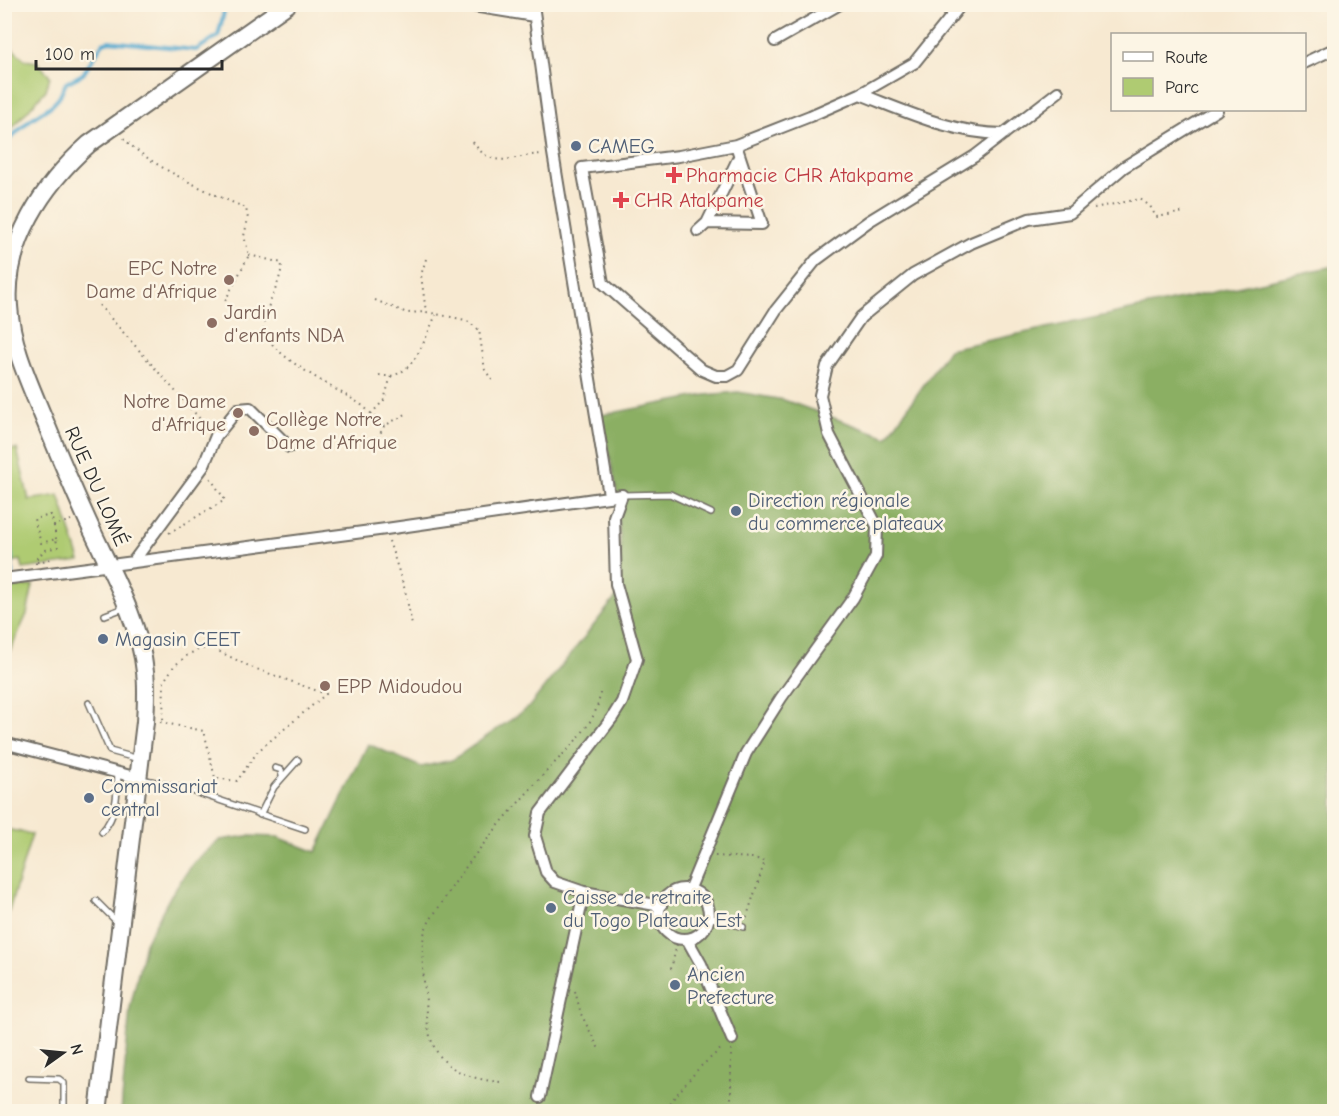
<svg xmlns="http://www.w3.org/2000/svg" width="1339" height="1116" font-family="'Comic Neue',sans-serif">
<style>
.green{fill:#afcb72;stroke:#6d7b4e;stroke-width:1.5}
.forest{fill:#8baf64;stroke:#5b6d48;stroke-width:1.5}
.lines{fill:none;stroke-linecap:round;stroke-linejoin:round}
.stream{stroke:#52a9cf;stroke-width:4}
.service-casing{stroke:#726e65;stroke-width:8}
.minor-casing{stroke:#726e65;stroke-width:14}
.primary-casing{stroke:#726e65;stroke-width:20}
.path{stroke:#726e65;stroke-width:2;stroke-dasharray:1.5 4.5;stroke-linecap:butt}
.service{stroke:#fff;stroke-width:5}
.minor{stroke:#fff;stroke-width:10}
.primary{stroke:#fff;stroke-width:16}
.service-dot{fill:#5c6f8a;stroke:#fcf5e5;stroke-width:2}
.health-dot{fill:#e0444e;stroke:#fcf5e5;stroke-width:2}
.education-dot{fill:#8d6e63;stroke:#fcf5e5;stroke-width:2}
.labels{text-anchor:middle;stroke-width:5;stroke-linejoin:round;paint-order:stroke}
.service-label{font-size:20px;fill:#4e5e75;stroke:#fcf5e5;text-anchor:start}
.health-label{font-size:20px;fill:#be3a42;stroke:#fcf5e5;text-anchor:start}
.education-label{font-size:20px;fill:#785e54;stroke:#fcf5e5;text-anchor:start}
.street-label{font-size:20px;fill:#2b2b2b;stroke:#fcf5e5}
</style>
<rect width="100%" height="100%" fill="#fcf5e5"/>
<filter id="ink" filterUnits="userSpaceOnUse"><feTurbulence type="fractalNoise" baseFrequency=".0167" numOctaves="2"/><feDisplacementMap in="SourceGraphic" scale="12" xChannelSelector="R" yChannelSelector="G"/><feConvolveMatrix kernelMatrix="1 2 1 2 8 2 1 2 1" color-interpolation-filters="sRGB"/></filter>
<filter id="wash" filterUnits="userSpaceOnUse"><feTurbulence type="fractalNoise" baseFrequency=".008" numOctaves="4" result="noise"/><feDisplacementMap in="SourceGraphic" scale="24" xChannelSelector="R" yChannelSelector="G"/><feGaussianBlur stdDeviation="1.35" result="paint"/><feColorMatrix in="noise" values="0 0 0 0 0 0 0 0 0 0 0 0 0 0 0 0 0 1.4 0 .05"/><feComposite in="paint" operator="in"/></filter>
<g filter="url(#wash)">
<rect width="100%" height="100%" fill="#f7e9d1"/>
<!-- green -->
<path class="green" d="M5 42 25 60 37 62 50 76 46 90 5 136Z
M17 449 29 500 59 495 80 561 23 569 21 560 5 563V450Z
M33 585 27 614 5 662V589Z
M5 829 32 834 5 924 4 829Z"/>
<!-- forest -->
<path class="forest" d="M1334 266V1111L121 1112 130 1008 145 943 171 895 194 862 220 840 247 836 278 837 316 852 368 744 421 767 452 760 528 708 617 596 621 551 616 487 601 415 705 395 738 392 784 400 887 437 949 349Z"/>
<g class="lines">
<!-- stream -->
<path class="stream" d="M4 144C13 136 21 128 30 120 50 105 55 109 66 83L83 74 103 43 109 41 196 50 218 36 226 4
M4 531C18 558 11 594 4 622
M4 758V759"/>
</g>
</g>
<g filter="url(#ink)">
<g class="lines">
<!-- service casing -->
<g class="service-casing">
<path id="service" d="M622 495 670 494 711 513
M105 615 124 608
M89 703 110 751 139 759
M275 768 281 770 282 776
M142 779 189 790 305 829
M260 815 274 787 298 760
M102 832C117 815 117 795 118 773
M96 901 118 923
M709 917 743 927
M29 1078 59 1079 64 1083V1112"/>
</g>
<!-- minor casing -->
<g class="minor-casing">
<path id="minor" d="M461 4 534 16
M533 4 553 153 609 495
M958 4 959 7 914 63 860 94 810 116 736 145 679 156 582 168 603 283 702 370 716 376H727L738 370 776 310 816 260 869 221 975 156 1058 92
M775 41 840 4
M1304 63 1334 49
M860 94C907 112 954 134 1004 134
M707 223 739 157
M698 231 707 223 762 224 736 145
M133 562 203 467 216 436 238 409 250 408 289 447
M4 579 386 529 622 495 614 517 616 584 637 659 622 702 612 718 540 813 535 836 546 872 555 882 584 892 661 906
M4 743 138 778
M690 888 746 753 781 698 853 598 876 556 877 526 829 434 820 395 827 366 861 317 913 275 971 243 1029 219 1070 213 1124 167 1217 110
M659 914a25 25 0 1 1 50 0a25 25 0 1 1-50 0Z
M687 939 701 964 732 1039
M540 1097 584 892"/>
</g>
<!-- primary casing -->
<g class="primary-casing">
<path id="primary" d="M98 1112 145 722C146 705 147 688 145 672 140 619 106 563 85 515 70 482 56 448 42 414 28 380 11 343 9 306 4 242 44 184 89 144L288 4"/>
</g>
<!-- path -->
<path class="path" d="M124 138C144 163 214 195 246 208L248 219 244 236 249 255 225 301
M473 142C493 172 513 155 543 154
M1094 208 1140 199 1150 206 1156 217 1185 212
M249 255 282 263C281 285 266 303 264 325 261 352 336 388 357 402 367 408 375 418 384 426
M426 259 421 275 426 312
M375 300 407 313 426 312 466 320 479 330 485 370 492 380
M99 305 208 428
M379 375C413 383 424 339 436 315
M371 414 384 400 391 376
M378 438 384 426 406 414
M169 533 225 500 209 476
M56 539 54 526 71 520
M389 541 405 590 412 625
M37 562 52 559
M36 564V559L45 550 58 547 56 539 41 543 34 519 51 515 54 526
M160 722 204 731 215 778 237 781 258 751 326 694 251 667 212 648 200 649 189 654 174 666 164 681 163 722
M715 856 753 858 765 861 746 919
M671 969 677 944
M575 991 581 1014 600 1051
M731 1049V1112
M500 1082C457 1078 428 1061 427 1014 426 992 418 948 426 928 430 919 437 910 443 901 472 854 508 814 545 773 565 751 598 724 600 693
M662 1112 699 1068 723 1047"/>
<!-- service -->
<use href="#service" class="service"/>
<!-- minor -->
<use href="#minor" class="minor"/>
<!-- primary -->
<use href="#primary" class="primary"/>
</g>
</g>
<!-- markers -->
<g class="service-dot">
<circle cx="576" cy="146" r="6"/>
<circle cx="736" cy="511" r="6"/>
<circle cx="103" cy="639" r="6"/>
<circle cx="89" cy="798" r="6"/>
<circle cx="551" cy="908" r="6"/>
<circle cx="675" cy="985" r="6"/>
</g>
<g class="health-dot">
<path d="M671 166h6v6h6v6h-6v6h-6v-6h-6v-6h6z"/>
<path d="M618 191h6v6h6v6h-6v6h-6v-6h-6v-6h6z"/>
</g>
<g class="education-dot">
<circle cx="229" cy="280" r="6"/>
<circle cx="212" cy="323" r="6"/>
<circle cx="238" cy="413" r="6"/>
<circle cx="254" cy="431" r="6"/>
<circle cx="325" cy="686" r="6"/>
</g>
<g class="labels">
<!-- service labels -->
<g class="service-label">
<text x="588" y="153">CAMEG</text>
<text x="748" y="507">Direction régionale<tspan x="748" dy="23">du commerce plateaux</tspan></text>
<text x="115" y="646">Magasin CEET</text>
<text x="101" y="793">Commissariat<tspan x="101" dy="23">central</tspan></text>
<text x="563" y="904">Caisse de retraite<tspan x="563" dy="23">du Togo Plateaux Est</tspan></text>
<text x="687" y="981">Ancien<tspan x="687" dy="23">Prefecture</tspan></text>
</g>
<!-- health labels -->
<g class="health-label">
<text x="686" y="182">Pharmacie CHR Atakpame</text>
<text x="634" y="207">CHR Atakpame</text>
</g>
<!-- education labels -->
<g class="education-label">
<text x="217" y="275" text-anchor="end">EPC Notre<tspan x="217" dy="23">Dame d'Afrique</tspan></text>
<text x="224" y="319">Jardin<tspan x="224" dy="23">d'enfants NDA</tspan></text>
<text x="226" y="408" text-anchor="end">Notre Dame<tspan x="226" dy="23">d'Afrique</tspan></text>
<text x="266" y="426">Collège Notre<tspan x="266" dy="23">Dame d'Afrique</tspan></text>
<text x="337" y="693">EPP Midoudou</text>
</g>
<!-- street labels -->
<g class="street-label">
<text transform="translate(97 486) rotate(66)" y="7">RUE DU LOMÉ</text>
</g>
</g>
<!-- margin -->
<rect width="1339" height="1116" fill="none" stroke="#fcf5e5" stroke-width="24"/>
<!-- legend -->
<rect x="1111" y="33" width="195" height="78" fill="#fcf5e5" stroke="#a8a49b" stroke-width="1.5"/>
<rect x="1123" y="52" width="30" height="9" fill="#ffffff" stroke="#a8a49b" stroke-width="1.5"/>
<text x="1165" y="63" font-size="18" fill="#2b2b2b">Route</text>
<rect x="1123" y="78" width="30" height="18" fill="#afcb72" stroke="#a8a49b" stroke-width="1.5"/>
<text x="1165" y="93" font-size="18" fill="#2b2b2b">Parc</text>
<!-- north arrow -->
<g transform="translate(63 1053) rotate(75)" stroke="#fcf5e5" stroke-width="4.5" paint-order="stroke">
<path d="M0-4.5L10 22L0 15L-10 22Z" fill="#2b2b2b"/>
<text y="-9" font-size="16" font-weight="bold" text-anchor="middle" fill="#2b2b2b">N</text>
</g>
<!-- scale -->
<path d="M36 60v9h186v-9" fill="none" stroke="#2b2b2b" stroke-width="3"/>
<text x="45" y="60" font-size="18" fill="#2b2b2b" stroke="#fcf5e5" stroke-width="4.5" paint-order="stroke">100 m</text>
</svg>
